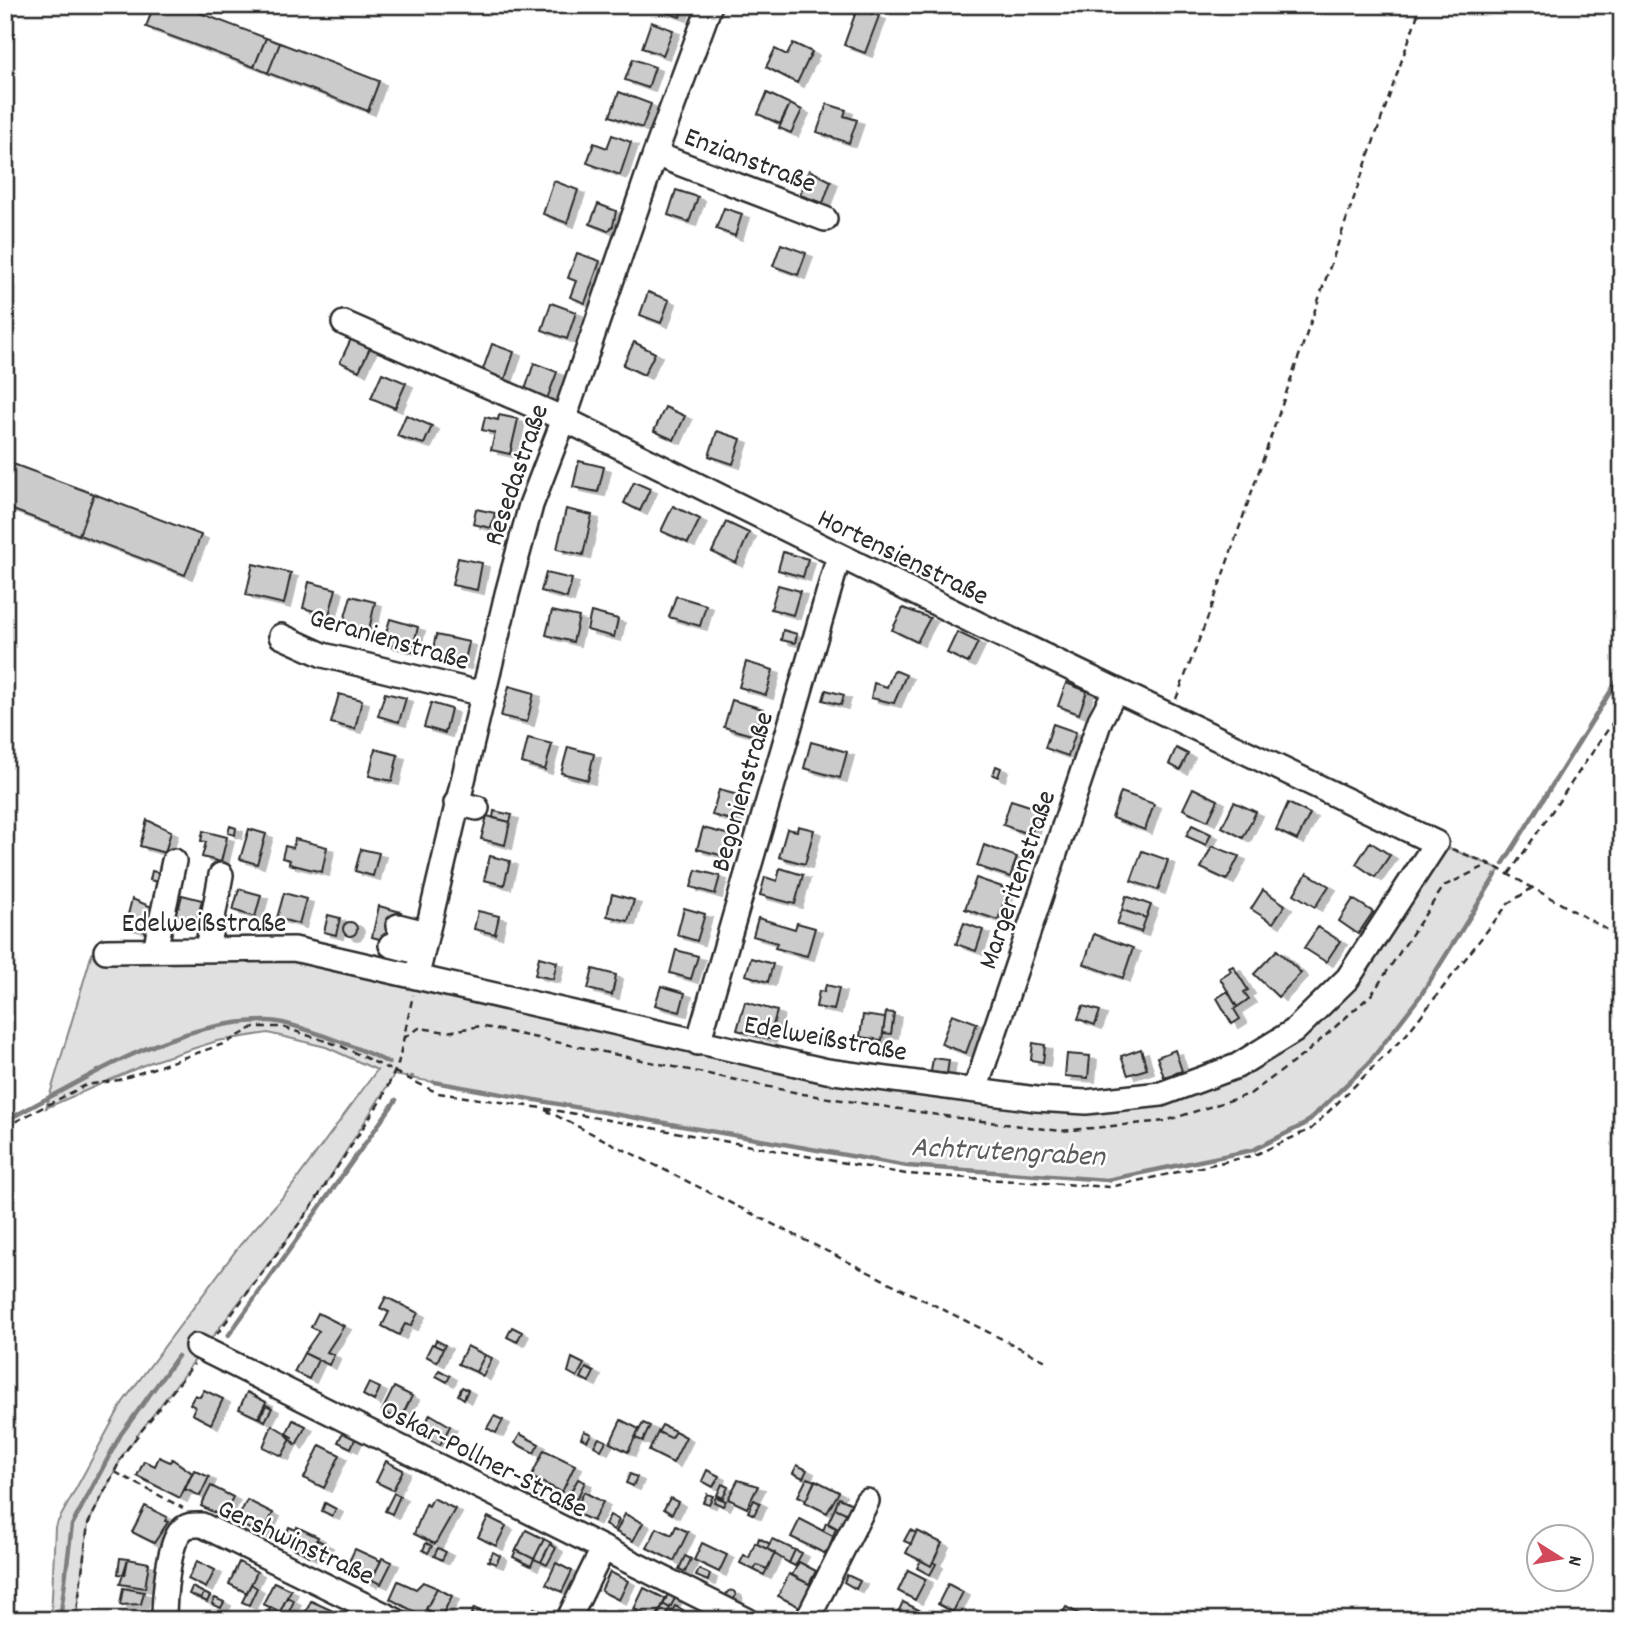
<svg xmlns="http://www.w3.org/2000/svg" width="1627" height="1625" font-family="Dekko,sans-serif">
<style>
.green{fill:#e0e0e0;stroke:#868686;stroke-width:2}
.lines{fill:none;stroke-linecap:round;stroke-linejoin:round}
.stream{stroke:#7e7e7e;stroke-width:4.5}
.building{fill:#cbcbcb;stroke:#2b2b2b;stroke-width:2;filter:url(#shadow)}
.minor-casing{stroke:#2b2b2b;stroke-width:28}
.path{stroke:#2b2b2b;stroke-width:2.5;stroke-dasharray:7 5;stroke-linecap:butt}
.minor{stroke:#fff;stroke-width:23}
.labels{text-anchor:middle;stroke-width:5;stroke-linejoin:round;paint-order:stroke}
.street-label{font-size:28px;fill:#2b2b2b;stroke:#fff}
.water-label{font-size:30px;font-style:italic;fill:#5c5c5c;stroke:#fff}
</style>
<defs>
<filter id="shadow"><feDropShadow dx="7" dy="4" stdDeviation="0" flood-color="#0004"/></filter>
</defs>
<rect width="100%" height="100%" fill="#fff"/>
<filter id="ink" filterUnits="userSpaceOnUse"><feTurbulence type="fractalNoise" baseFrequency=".0143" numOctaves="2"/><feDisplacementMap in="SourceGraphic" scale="14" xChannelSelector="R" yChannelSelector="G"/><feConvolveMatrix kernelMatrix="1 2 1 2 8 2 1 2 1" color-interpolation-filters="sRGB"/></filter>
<g filter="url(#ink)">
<!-- green -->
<path class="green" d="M1436 843 1500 869 1421 995 1368 1064 1305 1124 1253 1150 1107 1180 907 1166 394 1075 310 1209 124 1453 88 1524 76 1620H51L55 1527 123 1402 240 1245 289 1190 377 1070 326 1047 268 1033 217 1041 151 1062 46 1108 92 953 279 948 975 1090 1161 1094 1294 1031Z"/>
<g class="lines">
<!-- stream -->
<path class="stream" d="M1503 864 1622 673
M412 1078V1077
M434 1082 907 1166 1107 1180 1253 1150 1305 1124 1368 1064 1421 995 1496 875
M5 1121C87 1079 173 1020 268 1021 292 1021 366 1051 389 1063
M228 1336 396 1100
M60 1620 72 1525 121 1434 178 1356"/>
</g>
<!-- building -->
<path class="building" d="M154 5H179L266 38 254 67 146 27Z
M661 5H684L680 17 660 10Z
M857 9 879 16 865 53 844 45Z
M651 22 673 30 663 55 642 48Z
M266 38 280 43 268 73 254 67Z
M280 43 379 81 368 111 268 73Z
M793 43 812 52 797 83 766 67 775 49 787 55Z
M633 59 655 67 648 88 625 80Z
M619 92 651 104 642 128 610 116Z
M767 93 790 104 780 124 758 114Z
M790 104 802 110 791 133 779 128Z
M827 104 846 110 844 116 857 120 849 143 817 132Z
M612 135 631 142 620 175 587 163 594 143 607 148Z
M809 170 831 181 823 203 800 195Z
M554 181 578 190 567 223 543 214Z
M676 190 698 197 689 222 668 215Z
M598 204 616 211 613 226 608 231 590 224Z
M724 208 742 214 735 236 716 229Z
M781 244 806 253 798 275 773 266Z
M577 253 600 261 585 303 570 297 576 281 568 278Z
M648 292 669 300 661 323 640 315Z
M551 303 576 312 567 339 542 330Z
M351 339 370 348 359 371 340 362Z
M634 342 655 353 644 375 623 365Z
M492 344 514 352 505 379 482 372Z
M534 363 557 372 547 399 525 390Z
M382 373 406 383 395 408 371 398Z
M665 407 685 416 674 440 654 431Z
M406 415 432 426 424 444 397 436Z
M499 415 518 419 510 454 491 450 495 433 482 430 485 417 498 420Z
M717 431 741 439 733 464 709 456Z
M5 461 94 494 79 535 5 507Z
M579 461 604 467 598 492 573 487Z
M634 482 650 489 640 511 624 503Z
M94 494 201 535 185 575 79 535Z
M673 506 700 519 688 543 661 531Z
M476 509 495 513 491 528 473 524Z
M566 509 592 515 583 555 557 549Z
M726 522 749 533 736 563 712 552Z
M783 552 808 559 803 577 778 570Z
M458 558 482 563 477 590 452 585Z
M253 564 291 573 284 604 246 595Z
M546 573 572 579 567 598 541 591Z
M309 582 336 589 329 615 303 608Z
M778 585 800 591 793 615 771 609Z
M351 596 375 602 369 630 343 624Z
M676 596 706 605 700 626 669 617Z
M903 608 930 618 917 642 892 630Z
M552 611 579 617 573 642 546 635Z
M591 612 618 619 614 637 587 630Z
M390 619 418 627 412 651 383 643Z
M783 630 797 634 795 643 781 640Z
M957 632 978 642 968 663 947 653Z
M436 635 469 642 464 665 431 658Z
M746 662 773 670 766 695 739 687Z
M894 670 906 675 894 703 871 698 874 683 887 687Z
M1066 683 1087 691 1079 714 1058 706Z
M509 686 534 693 527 722 501 716Z
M826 690 844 695 841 705 823 700Z
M385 693 406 698 399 722 378 716Z
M339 694 362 700 355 729 331 723Z
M732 700 763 709 755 736 724 727Z
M431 703 451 709 445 733 424 727Z
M1053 724 1076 732 1068 756 1045 748Z
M528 738 552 744 545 770 522 763Z
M811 742 847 752 840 778 804 768Z
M568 747 594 754 588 780 561 773Z
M1176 748 1188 754 1180 770 1169 764Z
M375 749 398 755 392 781 369 776Z
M996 766 1001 768 998 777 993 775Z
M1193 788 1218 800 1208 821 1183 809Z
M719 790 742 796 735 821 712 815Z
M1121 792 1154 804 1145 830 1112 818Z
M1011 800 1039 809 1031 835 1003 825Z
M1234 802 1256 812 1243 838 1222 827Z
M1288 803 1310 814 1297 840 1276 830Z
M494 811 512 815 510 822 493 818Z
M487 816 510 822 505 845 481 839Z
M147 820 171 831 165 853 140 846Z
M1192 825 1211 834 1206 845 1186 836Z
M230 826 236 828 235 835 228 833Z
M798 826 814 830 805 864 779 857 787 829 797 831Z
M703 828 730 835 724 856 697 849Z
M249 829 266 834 257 864 240 859Z
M203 831 227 837 221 862 202 857 206 842 201 841Z
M295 839 327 847 322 872 289 864 290 860 282 858 285 846 293 848Z
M1370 842 1390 855 1375 877 1356 864Z
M984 845 1017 857 1010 877 977 866Z
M1212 846 1239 856 1227 880 1201 868Z
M361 849 379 853 373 876 355 871Z
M1142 851 1168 860 1158 890 1131 881Z
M490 856 510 861 504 885 484 880Z
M780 868 803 875 795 904 760 895 765 877 777 881Z
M696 870 720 876 715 894 691 887Z
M152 871 164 874 161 883 150 880Z
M1307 873 1329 886 1315 907 1294 894Z
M976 878 1008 889 998 920 965 909Z
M239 889 261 895 255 917 233 910Z
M1263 890 1285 905 1273 923 1251 909Z
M284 893 306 899 299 924 277 918Z
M612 894 634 900 628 921 607 916Z
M182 895 202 900 197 921 172 915 174 906 179 907Z
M1126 896 1151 905 1146 918 1122 910Z
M132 899 152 907 146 931 125 926Z
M1353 899 1373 912 1358 934 1339 921Z
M379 906 401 912 394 943 372 937Z
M684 908 705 914 697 941 677 935Z
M1122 910 1146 918 1141 932 1117 924Z
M478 911 499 916 495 934 474 929Z
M328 915 340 918 336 935 324 932Z
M758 918 795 929 797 923 815 928 807 956 775 948 777 943 753 936Z
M343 929a7 7 0 1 1 14 0a7 7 0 1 1-14 0Z
M964 923 983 930 976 951 956 944Z
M1318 927 1340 941 1326 962 1304 948Z
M1094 934 1133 948 1123 978 1084 964Z
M676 950 698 956 691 979 670 973Z
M1277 950 1301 973 1278 997 1254 974Z
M539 957 557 962 553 979 535 975Z
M751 958 773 964 768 982 746 975Z
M1233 966 1248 990 1244 992 1249 999 1237 1007 1220 978 1231 971 1229 968Z
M593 969 616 975 612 995 588 989Z
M826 985 839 988 834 1010 816 1007 819 991 824 992Z
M661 986 685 993 680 1012 655 1005Z
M1228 991 1237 1007 1234 1009 1240 1019 1232 1024 1217 998Z
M745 1002 777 1011 769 1039 737 1030Z
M1083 1006 1100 1011 1095 1025 1078 1019Z
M886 1012 894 1013 891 1034 883 1033Z
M952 1014 977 1023 966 1053 941 1044Z
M863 1015 885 1018 882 1040 860 1037Z
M1033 1043 1045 1045 1043 1062 1031 1060Z
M1141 1049 1147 1069 1128 1075 1121 1056Z
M1175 1050 1182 1071 1164 1077 1157 1057Z
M1067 1054 1090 1056 1088 1078 1065 1076Z
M933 1058 949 1060 947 1074 931 1072Z
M386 1297 418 1313 411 1326 405 1324 399 1335 382 1326 389 1312 380 1308Z
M318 1313 344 1326 327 1352 334 1355 329 1365 304 1353 319 1331 311 1327Z
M512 1327 522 1332 517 1342 507 1337Z
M436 1340 445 1345 443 1349 434 1345Z
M432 1344 443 1349 437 1362 426 1356Z
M467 1346 485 1355 476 1372 458 1364Z
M304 1353 318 1360 309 1379 294 1372Z
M485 1355 492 1358 483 1376 476 1372Z
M572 1358 584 1364 577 1377 568 1372Z
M586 1368 594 1372 589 1382 581 1378Z
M439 1370 450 1376 447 1382 436 1376Z
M369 1383 380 1388 374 1401 363 1395Z
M394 1387 412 1396 400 1420 382 1411Z
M462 1387 468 1390 464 1399 458 1395Z
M204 1390 223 1399 211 1424 192 1414 195 1407 190 1404 195 1395 200 1397Z
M247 1392 266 1402 258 1418 239 1409Z
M266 1405 272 1408 265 1421 260 1418Z
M430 1414 450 1426 440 1445 421 1435Z
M494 1416 503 1420 496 1433 487 1428Z
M293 1420 306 1426 296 1445 286 1434Z
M621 1420 639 1429 628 1452 610 1443Z
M643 1423 650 1426 643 1441 635 1438Z
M272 1425 292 1437 282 1456 263 1447Z
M662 1425 675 1431 671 1438 658 1432Z
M344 1430 356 1437 351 1448 338 1442Z
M584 1431 591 1434 587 1441 581 1438Z
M675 1431 686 1437 673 1463 649 1451 658 1432 671 1438Z
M520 1434 539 1444 534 1453 515 1443Z
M599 1438 606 1441 601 1450 594 1446Z
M320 1445 340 1455 324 1488 304 1478Z
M544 1450 575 1465 562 1492 531 1477Z
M159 1457 170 1462 172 1459 192 1473 180 1498 137 1476 144 1461 155 1466Z
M386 1461 403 1470 393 1490 376 1482Z
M797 1465 807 1470 803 1478 793 1473Z
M194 1470 209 1477 200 1496 185 1489Z
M707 1470 719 1476 713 1487 702 1481Z
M630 1474 637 1477 633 1486 626 1483Z
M531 1477 541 1483 536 1494 525 1489Z
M807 1478 815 1481 806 1500 798 1496Z
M578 1479 585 1482 577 1499 569 1495Z
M738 1480 758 1486 747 1508 728 1499Z
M815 1480 839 1492 827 1513 805 1502Z
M722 1484 728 1487 723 1498 717 1495Z
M211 1486 233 1497 223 1517 201 1506Z
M584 1492 603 1502 593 1521 574 1512Z
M394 1493 400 1496 392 1514 385 1511Z
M707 1494 713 1496 709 1504 703 1502Z
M716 1497 726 1501 723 1506 714 1502Z
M433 1498 455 1509 435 1544 414 1534 426 1504 429 1506Z
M670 1498 678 1502 672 1514 664 1509Z
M839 1498 855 1505 850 1515 835 1508Z
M247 1500 273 1513 262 1535 236 1522Z
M754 1500 760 1503 754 1515 748 1512Z
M325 1503 336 1509 332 1516 322 1511Z
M145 1506 167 1517 165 1521 168 1522 154 1543 132 1532Z
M835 1508 850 1515 844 1532 828 1523Z
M625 1514 643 1523 633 1541 616 1532Z
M610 1515 619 1520 614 1530 605 1525Z
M488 1517 506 1526 496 1546 478 1537Z
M800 1519 833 1536 829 1549 824 1553 791 1537Z
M826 1523 836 1528 833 1536 823 1531Z
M676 1526 688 1532 674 1561 647 1548 657 1528 672 1535Z
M289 1527 296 1530 297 1527 318 1537 309 1556 288 1545 290 1542 284 1539Z
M526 1530 544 1539 534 1559 516 1550Z
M910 1530 916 1533 911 1544 904 1541Z
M917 1531 942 1543 931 1566 906 1553Z
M759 1538 770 1544 767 1549 757 1544Z
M544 1539 551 1543 541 1562 534 1559Z
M772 1539 795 1550 789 1563 767 1549Z
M317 1540 326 1544 319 1557 310 1553Z
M426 1543 432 1546 428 1553 423 1550Z
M702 1543 727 1555 719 1572 694 1560Z
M755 1543 775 1553 767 1569 757 1565 754 1570 740 1563 744 1555 749 1558Z
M550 1544 556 1548 547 1565 541 1562Z
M438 1548 446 1552 442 1560 434 1556Z
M355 1549 381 1561 370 1583 345 1570Z
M516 1550 534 1559 531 1566 513 1557Z
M795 1550 802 1553 795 1566 789 1563Z
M493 1552 500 1556 496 1564 488 1561Z
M685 1556 691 1559 685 1572 679 1569Z
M120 1558 128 1559 125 1575 118 1574Z
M382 1558 392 1562 381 1584 372 1580Z
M128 1559 149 1563 145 1588 120 1584Z
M921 1560 931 1566 933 1562 936 1564 930 1575 917 1568Z
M197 1561 215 1570 206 1588 188 1579Z
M239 1562 257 1572 247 1593 229 1584Z
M799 1562 816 1571 809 1584 792 1575Z
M556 1563 572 1571 562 1592 546 1584Z
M757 1565 767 1569 764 1575 754 1570Z
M699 1569 710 1574 708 1581 696 1576Z
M908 1570 926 1579 915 1600 898 1591Z
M610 1572 628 1581 619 1600 601 1591Z
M789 1574 811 1585 800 1607 778 1596Z
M847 1575 860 1581 856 1589 844 1582Z
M398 1581 416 1589 423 1582 437 1588 423 1616 390 1599Z
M274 1582 291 1590 280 1612 263 1604Z
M251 1584 257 1588 249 1605 242 1602Z
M948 1584 963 1592 953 1612 938 1604Z
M192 1587 204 1593 201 1599 189 1594Z
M123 1588 144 1592 141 1604 120 1605Z
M437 1588 452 1596 441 1617 426 1609Z
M644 1588 666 1599 656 1620 634 1609Z
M726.5 1595a4.5 4.5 0 1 1 9 0a4.5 4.5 0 1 1-9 0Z
M669 1592 676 1596 670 1608 663 1604Z
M204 1593 210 1596 207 1602 201 1599Z
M287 1597 294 1601 285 1620H280L277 1618Z
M215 1598 224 1602 221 1608 212 1604Z
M311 1601 331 1610 327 1620H302Z
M903 1602 919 1610 914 1620 898 1612Z
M663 1604 670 1608 664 1620H655Z
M675 1606 683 1610 678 1619 670 1615Z
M271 1607 278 1611 275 1617 267 1614Z
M1066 1607 1089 1619 1088 1620H1059Z
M474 1608 482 1612 479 1618 471 1614Z
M534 1608 545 1613 542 1619 531 1614Z
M145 1612 146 1620H119V1616L127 1614Z
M1092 1612 1105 1618 1104 1620H1088Z
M471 1614 479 1618 487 1619 468 1620Z"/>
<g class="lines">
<!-- minor casing -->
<g class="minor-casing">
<path id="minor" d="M655 154 825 219
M281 636 323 655 483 694
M456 803 477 808
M398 926 426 933
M391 945 422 953
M207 949 221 875
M155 950 174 861
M106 951 294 949 827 1071 1036 1099 1086 1102 1161 1094 1237 1066 1294 1031 1348 978 1436 843 980 625 564 419 344 323
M417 975 507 594 531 505 564 419 655 154 710 5
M698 1043 839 556
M975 1090 1100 720 1116 690
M197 1346 747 1620
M164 1620C164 1600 168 1544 181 1531 187 1524 193 1525 202 1525L395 1620
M568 1620 603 1549
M807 1620 867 1501"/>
</g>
<!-- path -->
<path class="path" d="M1176 699 1211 609 1421 5
M1452 849 1490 864 1622 938
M1509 874 1622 709
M404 1038 419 1028 447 1032 480 1026 803 1094 958 1118 1061 1131 1165 1121 1250 1094 1306 1053 1372 994 1444 886 1490 864
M545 1110 1048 1362
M5 1127 86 1085 119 1080 226 1043 254 1027H282L341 1046 438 1093 542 1108 906 1174 1110 1187 1255 1155 1311 1129 1406 1035 1508 904 1532 888
M217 1334 310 1209 383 1097 398 1064 413 995
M115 1472 183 1508
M76 1620 88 1524 124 1453 194 1364"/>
<!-- minor -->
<use href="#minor" class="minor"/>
</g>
</g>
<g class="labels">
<!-- street labels -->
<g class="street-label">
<text transform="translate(751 158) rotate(21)" y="10">Enzianstraße</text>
<text transform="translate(514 474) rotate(-71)" y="10">Resedastraße</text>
<text transform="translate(904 555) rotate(26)" y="10">Hortensienstraße</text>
<text transform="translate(390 637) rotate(16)" y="10">Geranienstraße</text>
<text transform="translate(740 791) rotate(-74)" y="10">Begonienstraße</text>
<text transform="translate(1015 879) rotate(-71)" y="10">Margeritenstraße</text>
<text x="204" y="931">Edelweißstraße</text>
<text transform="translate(826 1036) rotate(10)" y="10">Edelweißstraße</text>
<text transform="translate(485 1457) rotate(27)" y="10">Oskar-Pollner-Straße</text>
<text transform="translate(297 1540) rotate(25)" y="10">Gershwinstraße</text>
</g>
<!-- water labels -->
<g class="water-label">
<text transform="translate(1008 1150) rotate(3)" y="10">Achtrutengraben</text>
</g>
</g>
<!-- margin -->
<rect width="1627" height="1625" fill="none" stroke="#fff" stroke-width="28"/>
<rect x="14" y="14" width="1599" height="1597" fill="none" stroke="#2b2b2b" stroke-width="2.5" filter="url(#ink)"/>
<!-- north arrow -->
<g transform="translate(1560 1558) rotate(101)"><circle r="33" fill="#ffffff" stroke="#aaaaaa" stroke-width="2"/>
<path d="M0-5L12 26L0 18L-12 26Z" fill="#d1495b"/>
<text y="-10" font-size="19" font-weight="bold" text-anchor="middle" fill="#2b2b2b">N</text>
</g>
</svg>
